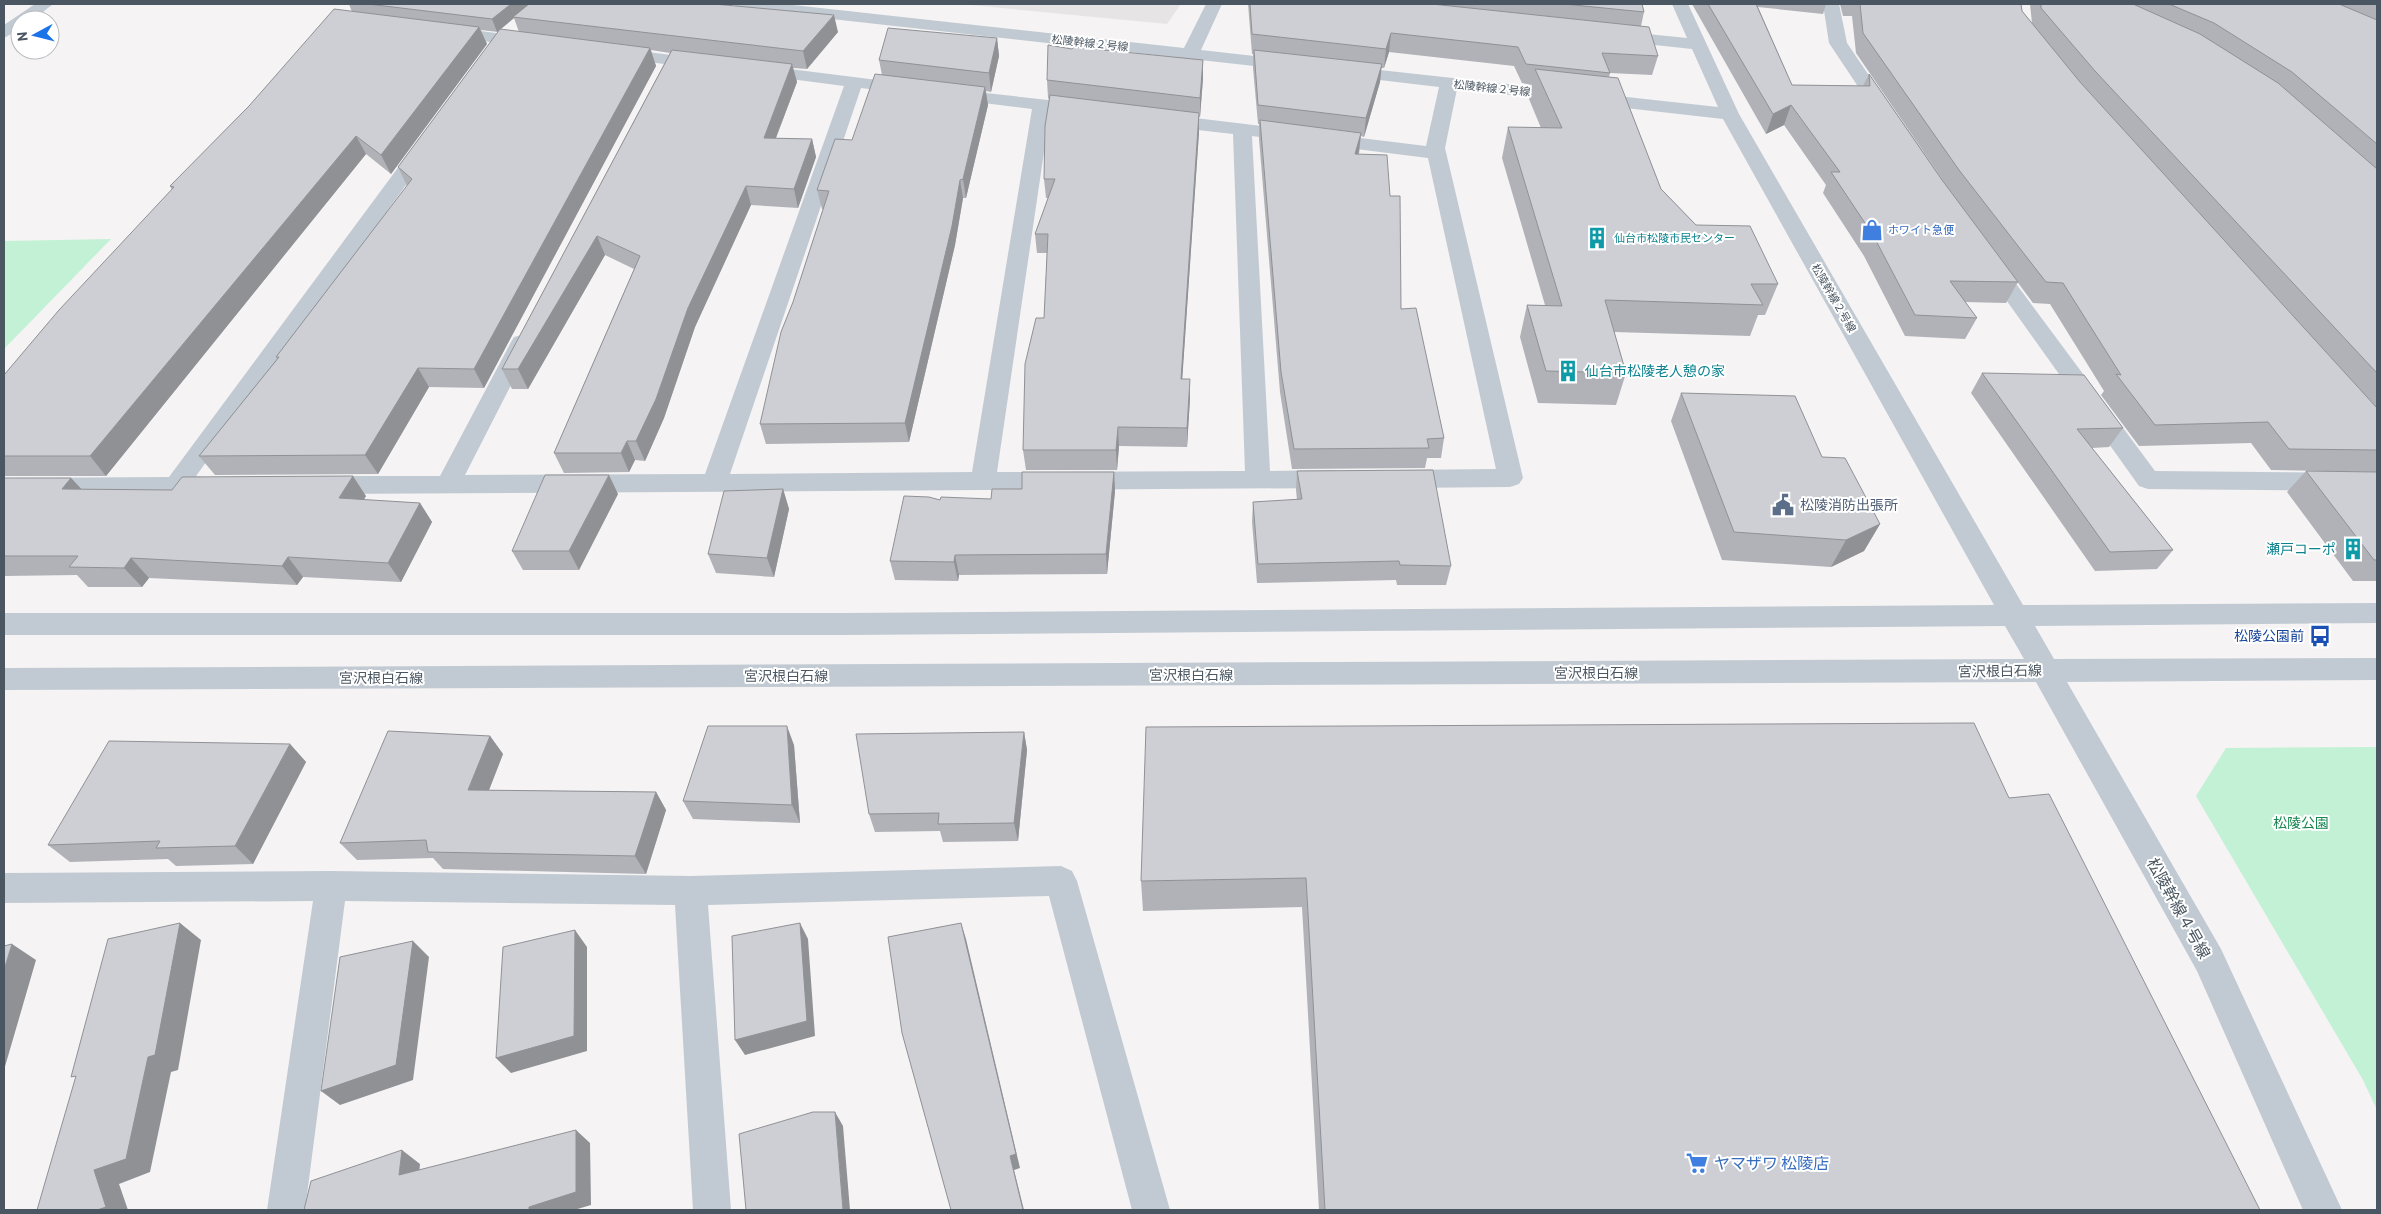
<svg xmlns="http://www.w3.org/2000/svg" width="2381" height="1214" font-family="Barlow,'Noto Sans JP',sans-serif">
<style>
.education{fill:#e6e4e5}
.green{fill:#c3f1d5}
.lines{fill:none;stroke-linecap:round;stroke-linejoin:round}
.minor{fill:#c1cad2;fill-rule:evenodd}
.wall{fill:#b0b2b7;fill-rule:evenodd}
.shaded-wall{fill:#909195}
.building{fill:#cdcfd5;stroke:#909195}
.labels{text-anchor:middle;stroke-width:4;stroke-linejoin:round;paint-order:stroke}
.far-street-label{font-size:11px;fill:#4a5661;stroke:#fff}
.far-shop-label{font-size:11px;fill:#366cbe;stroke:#fff;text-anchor:start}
.far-culture-label{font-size:11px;fill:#0d838f;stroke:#fff;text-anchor:start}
.culture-label{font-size:14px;fill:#0d838f;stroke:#fff;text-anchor:start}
.service-label{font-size:14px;fill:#4e5e75;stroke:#fff;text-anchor:start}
.transit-label{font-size:14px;fill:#164399;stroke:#fff;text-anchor:end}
.street-label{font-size:14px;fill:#4a5661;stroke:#fff}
.park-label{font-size:14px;fill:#17864f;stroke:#fff}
.near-street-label{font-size:16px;fill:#4a5661;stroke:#fff}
.near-shop-label{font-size:16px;fill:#366cbe;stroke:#fff;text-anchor:start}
</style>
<rect width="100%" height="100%" fill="#f5f3f3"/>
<!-- education -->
<path class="education" d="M960 4H1181L1167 24Z"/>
<!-- green -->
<path class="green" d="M111 239 4 349V241Z
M2377 747V1110L2363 1080 2196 796 2226 748Z"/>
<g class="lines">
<!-- minor -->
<path class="minor" d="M35 4H53L33 20H20V29L4 38V25Z
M734 4H784L1184 48 1206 4H1222L1201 50 1290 60 1296 61 1299 65 1296 69 1290 70 742 9 736 7Z
M1672 4H1688L1739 114 2023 605 2377 603V623L2035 626 2054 659 2377 658V680L2067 682 2221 949 2342 1210H2303L2197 971 2036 682 4 690V668L2024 659 2005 626 844 635H4V613H844L1994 605 1723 119 1457 89 1445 148 1523 478 1519 484 1510 487 1397 488 1388 485 1384 479 1388 473 1397 470 1496 469 1428 158 1252 136 1270 471 1334 470 1343 473 1347 479 1343 485 1334 488 322 494 313 491 309 485 313 479 322 476H440L511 342 514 337 522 335 530 337 533 342 465 475 705 474 844 86 752 74 749 70 752 66 758 65 909 84 915 85 918 89 915 93 909 94 861 88 730 474 972 472 1032 109 943 98 940 94 943 90 949 89 1085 104 1092 106 1094 110 1092 114 1085 116 1050 111 997 472 1245 471 1233 134 1162 126 1155 124 1153 120 1155 116 1162 114 1426 146 1439 87 1337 75 1334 71 1337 67 1343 66 1718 107 1692 49 1617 41 1611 40 1608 36 1611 32 1617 31 1687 38Z
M1823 4H1839L1847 43 1895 114 1893 118H1879L1829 43Z
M448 27 529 37 535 38 538 42 535 46 529 47 442 36 440 32 442 28Z
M616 48 703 59 709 60 712 64 709 68 703 69 610 57 607 53 610 49Z
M424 140 431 142 434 146 196 476 220 479 224 485 220 491 211 494 176 495 4 496V478L169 477 417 142Z
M1990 256 1997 258 2155 471 2377 473V491L2148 489 2139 486 1979 262 1983 258Z
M1061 866 1072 871 1077 881 1170 1210H1132L1049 896 708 905 731 1210H693L675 905 345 901 305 1210H267L313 901 4 903V873L331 871 691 876Z"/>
</g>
<!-- wall -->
<path class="wall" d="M349 4H714L838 32 807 69 793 68 797 82 776 138 812 139 816 157 798 208 751 205 695 327 664 418 645 461 635 460 629 472 564 473 554 453 634 269 605 255 528 389H512L502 369 670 53 651 50 656 66 484 388 429 387 378 474 215 475 199 456 277 359 276 357 407 186 398 167 498 32 481 30 487 44 391 174 366 154 106 476H4V375L172 190 170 186 352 12ZM514 18 519 32 501 29Z
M1248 4H1642L1644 12 1641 26 1658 56 1652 75 1610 73 1609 77 1661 189 1696 225 1778 284 1765 315H1758L1750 336 1614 332 1626 373 1616 405 1538 403 1520 337 1527 305H1545L1502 158 1508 127 1541 128 1529 99 1532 85 1522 83 1514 66 1389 52 1384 68H1381L1380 82 1364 137 1361 136 1359 154 1390 196 1401 309 1444 438 1441 458H1427L1425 468 1292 469 1280 392 1259 139V124H1258L1253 68V54H1252Z
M1692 4H1826L1823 14 1758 7 1792 85 1863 86 1869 74 1947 186 1856 53 1852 16H1843L1840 4H2021L2022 11 2032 23 2030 4H2377V472L2271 470 2251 443 2139 446 2101 395 2104 391 2050 304 2033 303 2013 276 2018 282 2006 303 1965 302 1977 318 1965 339 1905 336 1864 256 1823 193 1826 185 1784 125 1766 134Z
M997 38 999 56 991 92 986 91 988 105 966 198H963L955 245 909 442 766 444 760 424 793 302 823 209H822L817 190 852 140 882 75 879 60Z
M1072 49 1203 60V78L1200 117H1199V132L1182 379 1190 398 1187 447 1119 446 1117 470H1026L1023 450 1044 318 1047 253H1037L1035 234 1048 198H1046L1044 179 1049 99 1048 98 1047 80Z
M1982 373 2123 428 2109 447 2092 448 2173 550 2157 569 2095 571 1971 393Z
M1681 393 1822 457 1880 524 1864 551 1831 567 1722 560 1671 421Z
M1297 471 1451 566 1446 585H1397L1396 580 1257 583 1252 522 1253 502 1297 500 1296 490Z
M2306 471 2377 472V581H2353L2287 492Z
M1114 472 1115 491 1107 574 959 575 958 581 895 580 890 561 940 500 991 499 1022 489Z
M4 478H71L81 489 366 496 363 500 420 503 432 522 401 582 303 577 297 585 149 578 142 587H88L77 575 4 576Z
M783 489 789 509 774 577 716 573 708 554Z
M618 494 579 570H523L512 551Z
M1024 732 1027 750 1018 841 943 842 940 831 875 832 869 814Z
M490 736 503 754 489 790 656 792 666 810 646 874 443 869 433 858 357 860 340 843Z
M290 744 306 762 253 864 176 866 168 859 70 862 48 845Z
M794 745 800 823 693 819 683 801Z
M2009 798 2260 1210H1319L1302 907 1143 911 1141 881Z"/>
<!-- shaded-wall -->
<path class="shaded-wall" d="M511 4H531L513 17 514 18 497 32 492 19Z
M834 15 838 32 807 69 803 51Z
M479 27 487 44 391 174 381 155Z
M1391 33 1389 52 1384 68 1386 49Z
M997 38 999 56 991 92 989 73Z
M650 48 656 66 484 388 474 369Z
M1203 60V78L1200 117V98Z
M792 64 797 82 769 156 764 138Z
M1382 64 1380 82 1364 137 1366 118Z
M985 87 988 105 966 198 963 179Z
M1791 105 1784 125 1766 134 1773 114Z
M1199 113V132L1181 398V379Z
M1361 133 1359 151 1353 172 1355 154Z
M356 136 366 154 106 476 90 456Z
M812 139 816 157 798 208 794 189Z
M960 180 963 198 955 245 909 442 905 423Z
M746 186 751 205 695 327 664 418 645 461 636 441 688 308Z
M597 236 605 255 528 389 518 369Z
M418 368 429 387 378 474 365 455Z
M1190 379V398L1187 447V428Z
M1118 427 1119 446 1117 470 1116 450Z
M627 441 635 460 629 472 621 453Z
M1114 472 1115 491 1107 574 1106 554Z
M609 475 618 494 579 570 569 551Z
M353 476 366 496 353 518 339 498Z
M71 478 89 497 62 489Z
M783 489 789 509 774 577 767 558Z
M420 503 432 522 401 582 388 563Z
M1880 524 1864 551 1831 567 1846 540Z
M955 555 959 575 958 581 954 562Z
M288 557 303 577 297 585 282 566Z
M131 558 149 578 142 587 124 568Z
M787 726 794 745 800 823 792 805Z
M1024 732 1027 750 1018 841 1014 823Z
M490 736 503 754 482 808 468 790Z
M290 744 306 762 253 864 235 846Z
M656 792 666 810 646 874 635 856Z
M180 923 201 940 178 1070 171 1072 150 1172 119 1184 128 1210H97L94 1170 148 1057Z
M800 923 808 939 815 1036 745 1055 735 1040Z
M961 923 966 939 1020 1168 1014 1170 1024 1210H1023L1010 1156Z
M575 930 587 947V1051L511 1073 496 1058Z
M413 941 429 957 413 1080 340 1105 321 1091Z
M12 944 36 960 4 1070V970Z
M835 1112 843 1126 850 1210H843Z
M576 1130 590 1143 591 1205 574 1210H529V1207Z
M402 1150 420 1164 418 1188 399 1175Z"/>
<!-- building -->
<path class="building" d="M368 4H511L492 19Z
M529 4H714L834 15 803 51 513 17Z
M1250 4H1432L1649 27 1658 56 1602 53 1610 73 1526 64 1518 47 1391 33 1386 49 1252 34Z
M1564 4H1642L1644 12Z
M1708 4H1756L1792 85 1870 86 1869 74 1942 180 2018 282 1950 281 1977 318 1915 315 1873 235 1831 172H1840L1791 105 1773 114Z
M1860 4H2021L2022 11 2080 82 2377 408V450L2289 449 2268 422 2155 425 2116 374 2121 375 2063 283 2046 282 1959 170 1863 33Z
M2041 4H2133L2200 34 2278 83 2377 169V373L2095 71 2041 8Z
M2169 4H2339L2377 20V144L2292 72 2214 23Z
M334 9 479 27 381 155 356 136 90 456H4V375L59 310 174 187 170 186 249 106Z
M888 28 997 38 989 73 879 60Z
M500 29 650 48 474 369 418 368 365 455 199 456 279 357H276L412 179 398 167Z
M1048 45 1072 49 1074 47 1203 60 1200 98 1047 80Z
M672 50 792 64 764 138 812 139 794 189 746 186 688 308 656 399 636 441H627L621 453H554L640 256 597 236 518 369H502Z
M1254 50 1382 64 1366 118 1258 105Z
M1535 69 1618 78 1661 189 1696 225 1750 226 1778 284H1751L1763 305 1605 300 1626 373 1546 371 1527 305 1562 306 1508 127 1562 128Z
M875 74 985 87 963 179 960 180 952 226 905 423 760 424 781 332 793 302 829 191 817 190 835 139 852 140Z
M1050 95 1199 113 1181 379H1190L1187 428 1118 427 1116 450H1023L1025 364 1036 318H1044L1048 234H1035L1055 179H1044L1045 126Z
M1260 120 1361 133 1355 154 1387 155 1390 196H1400L1401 309 1416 308 1444 438 1427 439 1429 448 1294 449 1281 372Z
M1982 373 2084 375 2123 428 2077 429 2173 550 2110 552Z
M1681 393 1795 396 1822 457 1845 458 1880 524 1846 540 1734 532Z
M1433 470 1451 566 1400 565 1399 561 1258 564 1253 502 1302 499 1297 471Z
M2306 471 2377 472V560H2374Z
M1022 472H1114L1106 554 955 555 954 562 890 561 904 496 929 497 940 500 941 497 991 499 992 489H1022Z
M545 475H609L569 551H512Z
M353 476 339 498 420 503 388 563 288 557 282 566 131 558 124 568 69 567 78 556H4V478H71L62 489 172 490 182 477Z
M783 489 767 558 708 554 724 491Z
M1974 723 2009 798 2049 794 2260 1210H1325L1306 878 1141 881 1146 727Z
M708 726H787L792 805 683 801Z
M388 731 490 736 468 790 656 792 635 856 428 852 426 840 340 843Z
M1024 732 1014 823 938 824 939 813 869 814 856 734Z
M109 741 290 744 235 846 156 848 160 841 48 845Z
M180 923 155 1055 148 1057 126 1159 94 1170 106 1207 97 1210H37L76 1076 71 1077 108 939Z
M800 923 807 1021 735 1040 732 936Z
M961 923 1016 1154 1010 1156 1023 1210H951L902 1033 888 937Z
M575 930 574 1036 496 1058 503 947Z
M413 941 396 1065 321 1091 340 957Z
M12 944 4 970V946Z
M813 1112H835L843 1210H746L739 1134Z
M576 1130V1192L529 1207V1210H304L311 1181 402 1150 399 1175Z"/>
<!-- icons -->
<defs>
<g id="shop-bare" transform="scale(1.725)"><path d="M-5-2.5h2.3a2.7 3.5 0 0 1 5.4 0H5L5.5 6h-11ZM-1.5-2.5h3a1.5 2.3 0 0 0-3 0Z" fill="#3f7fe0" stroke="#fff" stroke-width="2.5" paint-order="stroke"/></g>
<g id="building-bare" transform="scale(1.725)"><path d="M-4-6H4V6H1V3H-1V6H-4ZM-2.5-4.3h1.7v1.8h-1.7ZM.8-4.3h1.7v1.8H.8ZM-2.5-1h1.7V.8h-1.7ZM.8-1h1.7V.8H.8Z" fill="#0f9aa8" stroke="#fff" stroke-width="2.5" paint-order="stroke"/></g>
<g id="civic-bare" transform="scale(1.725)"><path d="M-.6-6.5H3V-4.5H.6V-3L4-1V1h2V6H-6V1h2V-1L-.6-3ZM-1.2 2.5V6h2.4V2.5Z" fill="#5c6f8a" stroke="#fff" stroke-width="2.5" paint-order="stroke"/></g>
<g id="bus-bare" transform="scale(1.725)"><path d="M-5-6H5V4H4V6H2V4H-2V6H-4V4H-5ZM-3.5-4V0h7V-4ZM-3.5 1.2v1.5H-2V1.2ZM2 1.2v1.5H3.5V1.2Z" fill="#1a4fb4" stroke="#fff" stroke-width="2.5" paint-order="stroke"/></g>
<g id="supermarket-bare" transform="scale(1.725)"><path d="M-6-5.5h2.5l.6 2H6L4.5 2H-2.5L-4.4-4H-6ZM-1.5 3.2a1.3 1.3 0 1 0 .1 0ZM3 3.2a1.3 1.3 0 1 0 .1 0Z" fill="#3f7fe0" stroke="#fff" stroke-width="2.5" paint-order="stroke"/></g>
</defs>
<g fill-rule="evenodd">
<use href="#shop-bare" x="1872" y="230"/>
<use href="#building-bare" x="1597" y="238"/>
<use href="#building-bare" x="1568" y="371"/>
<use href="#civic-bare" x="1783" y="505"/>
<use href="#building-bare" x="2353" y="549"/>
<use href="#bus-bare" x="2320" y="636"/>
<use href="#supermarket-bare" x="1697" y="1163"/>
</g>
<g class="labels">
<!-- far-street labels -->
<g class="far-street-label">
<text transform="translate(1090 43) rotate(6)" y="4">松陵幹線２号線</text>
<text transform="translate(1492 88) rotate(6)" y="4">松陵幹線２号線</text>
<text transform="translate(1834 298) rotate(60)" y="4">松陵幹線２号線</text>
</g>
<!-- far-shop labels -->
<g class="far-shop-label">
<text x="1888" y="234">ホワイト急便</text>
</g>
<!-- far-culture labels -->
<g class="far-culture-label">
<text x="1614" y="242">仙台市松陵市民センター</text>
</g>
<!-- culture labels -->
<g class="culture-label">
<text x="1585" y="376">仙台市松陵老人憩の家</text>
<text x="2336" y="554" text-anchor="end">瀬戸コーポ</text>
</g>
<!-- service labels -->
<g class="service-label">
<text x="1800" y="510">松陵消防出張所</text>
</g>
<!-- transit labels -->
<g class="transit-label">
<text x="2304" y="641">松陵公園前</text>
</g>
<!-- street labels -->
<g class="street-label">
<text transform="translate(2000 671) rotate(-1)" y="5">宮沢根白石線</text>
<text x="1596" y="678">宮沢根白石線</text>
<text x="1191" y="680">宮沢根白石線</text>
<text x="786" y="681">宮沢根白石線</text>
<text x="381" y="683">宮沢根白石線</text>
</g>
<!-- park labels -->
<g class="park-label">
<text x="2301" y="828">松陵公園</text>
</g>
<!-- near-street labels -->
<g class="near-street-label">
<text transform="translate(2179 908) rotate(61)" y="6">松陵幹線４号線</text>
</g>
<!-- near-shop labels -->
<g class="near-shop-label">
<text x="1714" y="1169">ヤマザワ 松陵店</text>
</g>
</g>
<!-- border -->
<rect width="2381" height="1214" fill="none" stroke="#4a5661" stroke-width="10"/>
<!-- north arrow -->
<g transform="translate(35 35) rotate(263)"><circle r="24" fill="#ffffff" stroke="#b7bbc0"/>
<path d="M0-4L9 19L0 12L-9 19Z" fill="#1a73e8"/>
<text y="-8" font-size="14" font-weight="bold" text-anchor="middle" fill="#4a5661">N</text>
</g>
</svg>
